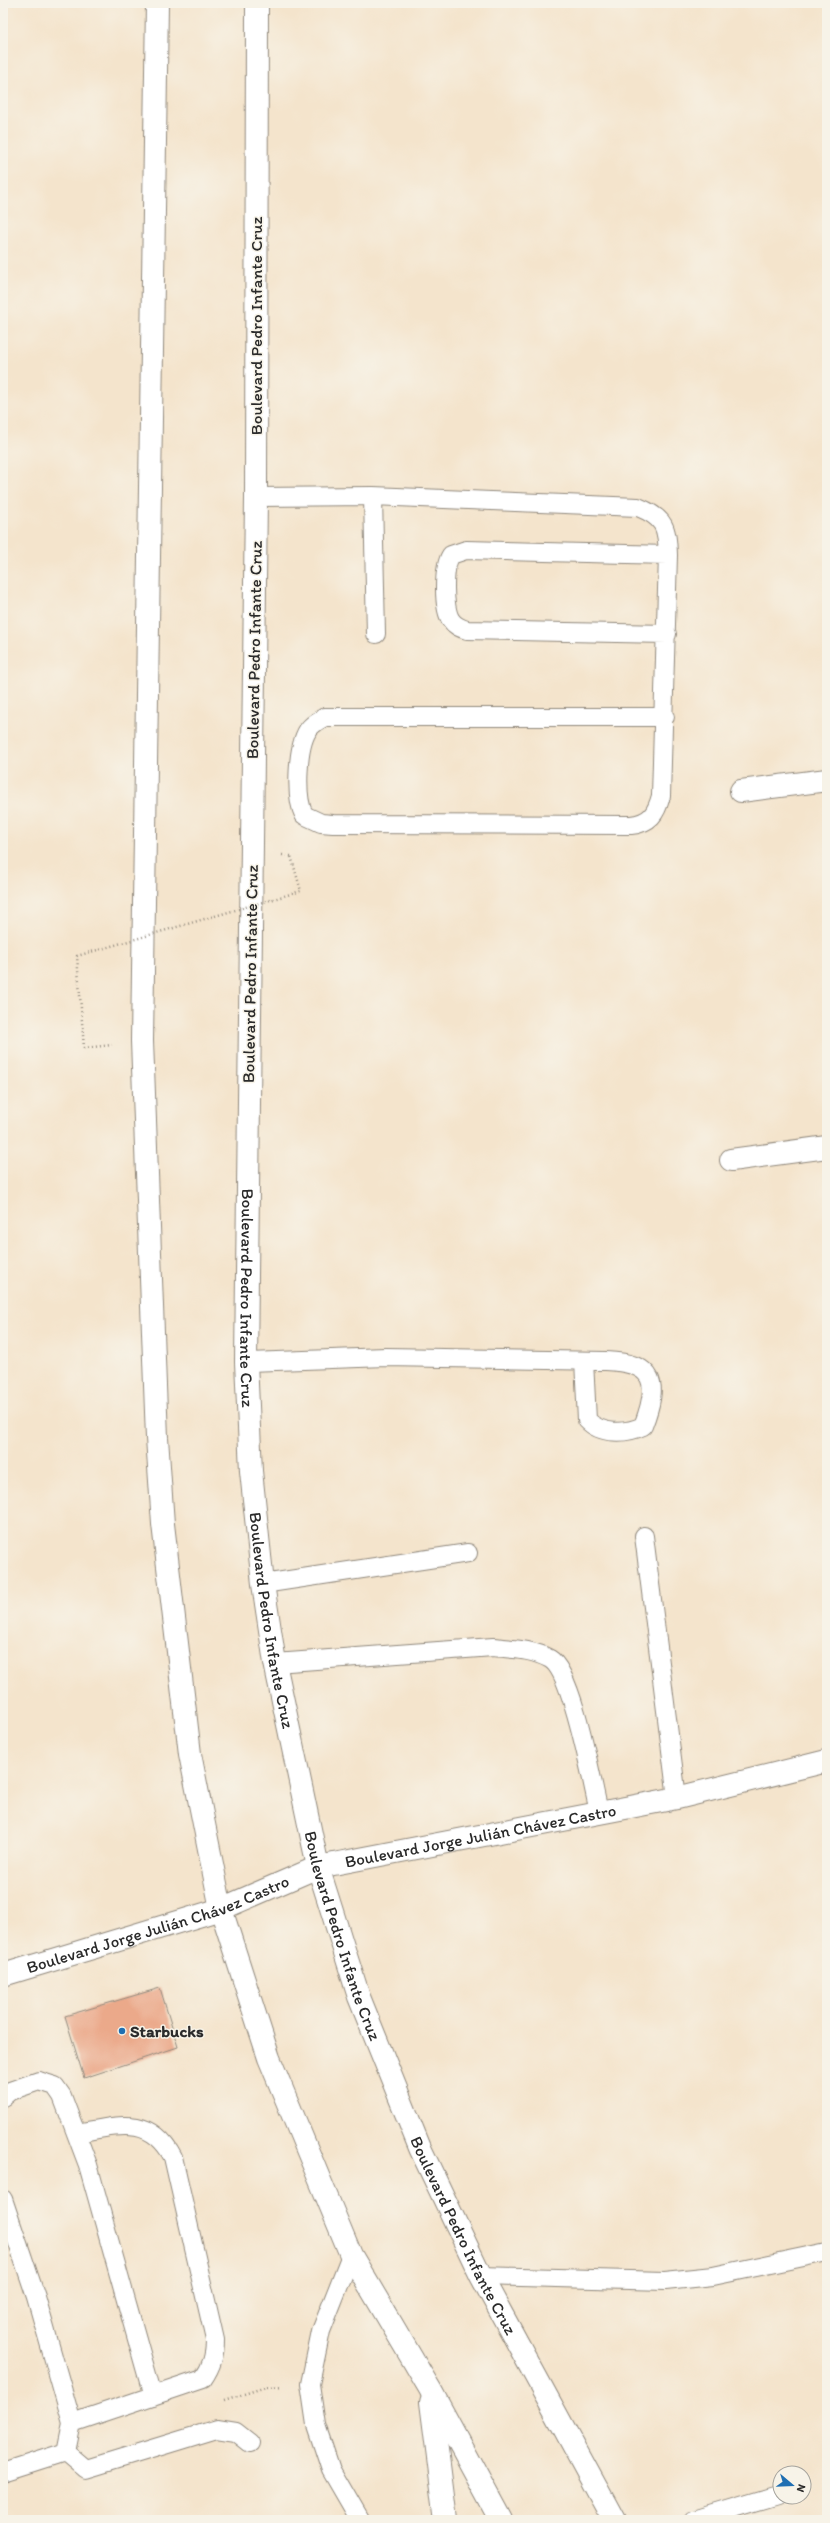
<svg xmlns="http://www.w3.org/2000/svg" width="830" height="2523" font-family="Itim,sans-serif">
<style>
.building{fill:#eba98a}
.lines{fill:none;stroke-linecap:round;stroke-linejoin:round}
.lane-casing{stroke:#90887c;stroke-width:20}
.street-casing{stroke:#90887c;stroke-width:24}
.highway-casing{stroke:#90887c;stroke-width:24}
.path{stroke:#90887c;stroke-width:2.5;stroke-dasharray:1 3;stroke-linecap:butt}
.lane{stroke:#fff;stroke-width:18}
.street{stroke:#fff;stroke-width:22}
.highway{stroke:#fff;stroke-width:22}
.path-bridge{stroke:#90887c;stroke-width:2.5;stroke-dasharray:1 3;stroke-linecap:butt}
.poi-dot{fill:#1f6fb2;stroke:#f7f3e8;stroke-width:1.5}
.labels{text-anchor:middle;stroke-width:3;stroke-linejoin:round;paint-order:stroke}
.street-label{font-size:17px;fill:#2b2b2b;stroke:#f7f3e8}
.poi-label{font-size:17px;font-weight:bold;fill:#2b2b2b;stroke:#f7f3e8;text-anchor:start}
</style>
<rect width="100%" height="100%" fill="#f7f3e8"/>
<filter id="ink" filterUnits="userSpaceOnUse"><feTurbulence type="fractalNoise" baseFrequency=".025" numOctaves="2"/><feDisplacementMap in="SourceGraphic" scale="8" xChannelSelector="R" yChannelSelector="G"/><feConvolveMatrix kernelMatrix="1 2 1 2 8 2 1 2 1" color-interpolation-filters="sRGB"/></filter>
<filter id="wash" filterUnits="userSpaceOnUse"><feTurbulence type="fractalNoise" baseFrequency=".012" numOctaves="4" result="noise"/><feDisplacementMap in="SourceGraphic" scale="16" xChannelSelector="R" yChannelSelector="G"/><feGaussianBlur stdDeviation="0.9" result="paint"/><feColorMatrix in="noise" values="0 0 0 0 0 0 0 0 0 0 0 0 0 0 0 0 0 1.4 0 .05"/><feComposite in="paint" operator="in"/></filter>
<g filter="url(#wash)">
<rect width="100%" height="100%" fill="#f4e4cc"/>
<g id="blocks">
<!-- building -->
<path class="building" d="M160 1988 178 2047 84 2078 65 2016Z"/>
</g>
</g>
<g filter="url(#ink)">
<use href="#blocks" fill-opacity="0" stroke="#90887c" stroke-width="1"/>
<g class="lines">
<!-- lane casing -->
<g class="lane-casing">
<path id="lane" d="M373 496 638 507C665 518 667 527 668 555L661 796C656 814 650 823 631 825L333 824 321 823 304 815C295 797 297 747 308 730 313 723 318 721 325 717H665
M256 497 373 496 376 634
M667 634 467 630C460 628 455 626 451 620 443 609 443 567 451 555L466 550 668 555
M246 1362 386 1357 606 1361C655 1363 660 1382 643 1426 626 1434 601 1435 587 1420L584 1361
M644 1536 677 1798
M263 1584 468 1553
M275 1663 493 1647C513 1649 532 1649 550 1659 573 1672 592 1783 599 1812
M3 2097 10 2091 39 2081 55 2086 62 2096 88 2165 153 2396
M3 2199 36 2297 72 2423 66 2452
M351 2255 321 2331 310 2384 316 2425 331 2470 360 2520
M481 2276 665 2281 713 2276 827 2252
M72 2423 203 2379C212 2366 215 2355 215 2340L173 2157C150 2114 117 2126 77 2133
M3 2472 66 2452 86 2469 217 2429 236 2432 250 2443
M694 2520 778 2495"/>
</g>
<!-- street casing -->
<g class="street-casing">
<g id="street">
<path d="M741 791 827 780"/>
<path d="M731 1160 827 1147"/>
<path id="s1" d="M3 1975 221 1909 318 1867 677 1798 827 1761"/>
</g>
</g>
<!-- highway casing -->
<g class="highway-casing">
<g id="highway">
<path d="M157 3 142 1041 157 1438 163 1524 190 1754 221 1909 269 2058 351 2255 430 2389 501 2520"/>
<path id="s2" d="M257 3 256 497 246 1362 251 1471 263 1584 275 1663 318 1867 359 1997 420 2148 481 2276 614 2520"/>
<path d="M431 2402 446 2520"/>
</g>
</g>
<!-- path -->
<path class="path" d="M282 855 291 856
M84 1048 112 1045
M225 2400 266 2387 282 2386"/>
<!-- lane -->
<use href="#lane" class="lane"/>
<!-- street -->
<use href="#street" class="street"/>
<!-- highway -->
<use href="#highway" class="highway"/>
<!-- path-bridge -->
<path class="path-bridge" d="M84 1048 77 956 301 891 291 856"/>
</g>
</g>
<!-- markers -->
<circle class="poi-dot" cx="122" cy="2031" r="4"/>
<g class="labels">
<!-- street labels -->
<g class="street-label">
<text transform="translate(256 326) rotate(-90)" y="6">Boulevard Pedro Infante Cruz</text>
<text transform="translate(254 650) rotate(-89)" y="6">Boulevard Pedro Infante Cruz</text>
<text transform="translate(250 974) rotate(-89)" y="6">Boulevard Pedro Infante Cruz</text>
<text dy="6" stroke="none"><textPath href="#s2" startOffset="1295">Boulevard Pedro Infante Cruz</textPath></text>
<text dy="6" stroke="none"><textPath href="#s2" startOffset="1619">Boulevard Pedro Infante Cruz</textPath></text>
<text dy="6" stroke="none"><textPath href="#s1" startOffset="499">Boulevard Jorge Julián Chávez Castro</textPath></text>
<text dy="6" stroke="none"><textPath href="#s1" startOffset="163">Boulevard Jorge Julián Chávez Castro</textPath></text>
<text dy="6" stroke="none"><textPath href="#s2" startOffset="1943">Boulevard Pedro Infante Cruz</textPath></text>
<text dy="6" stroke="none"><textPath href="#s2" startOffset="2267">Boulevard Pedro Infante Cruz</textPath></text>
</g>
<!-- poi labels -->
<g class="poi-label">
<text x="130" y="2037">Starbucks</text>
</g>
</g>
<!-- margin -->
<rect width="830" height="2523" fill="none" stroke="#f7f3e8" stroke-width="16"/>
<!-- north arrow -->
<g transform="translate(792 2485) rotate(109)"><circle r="19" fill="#f7f3e8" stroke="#a5a39c"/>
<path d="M0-3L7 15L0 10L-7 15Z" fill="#1f6fb2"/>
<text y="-6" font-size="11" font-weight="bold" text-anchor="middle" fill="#2b2b2b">N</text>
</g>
</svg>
